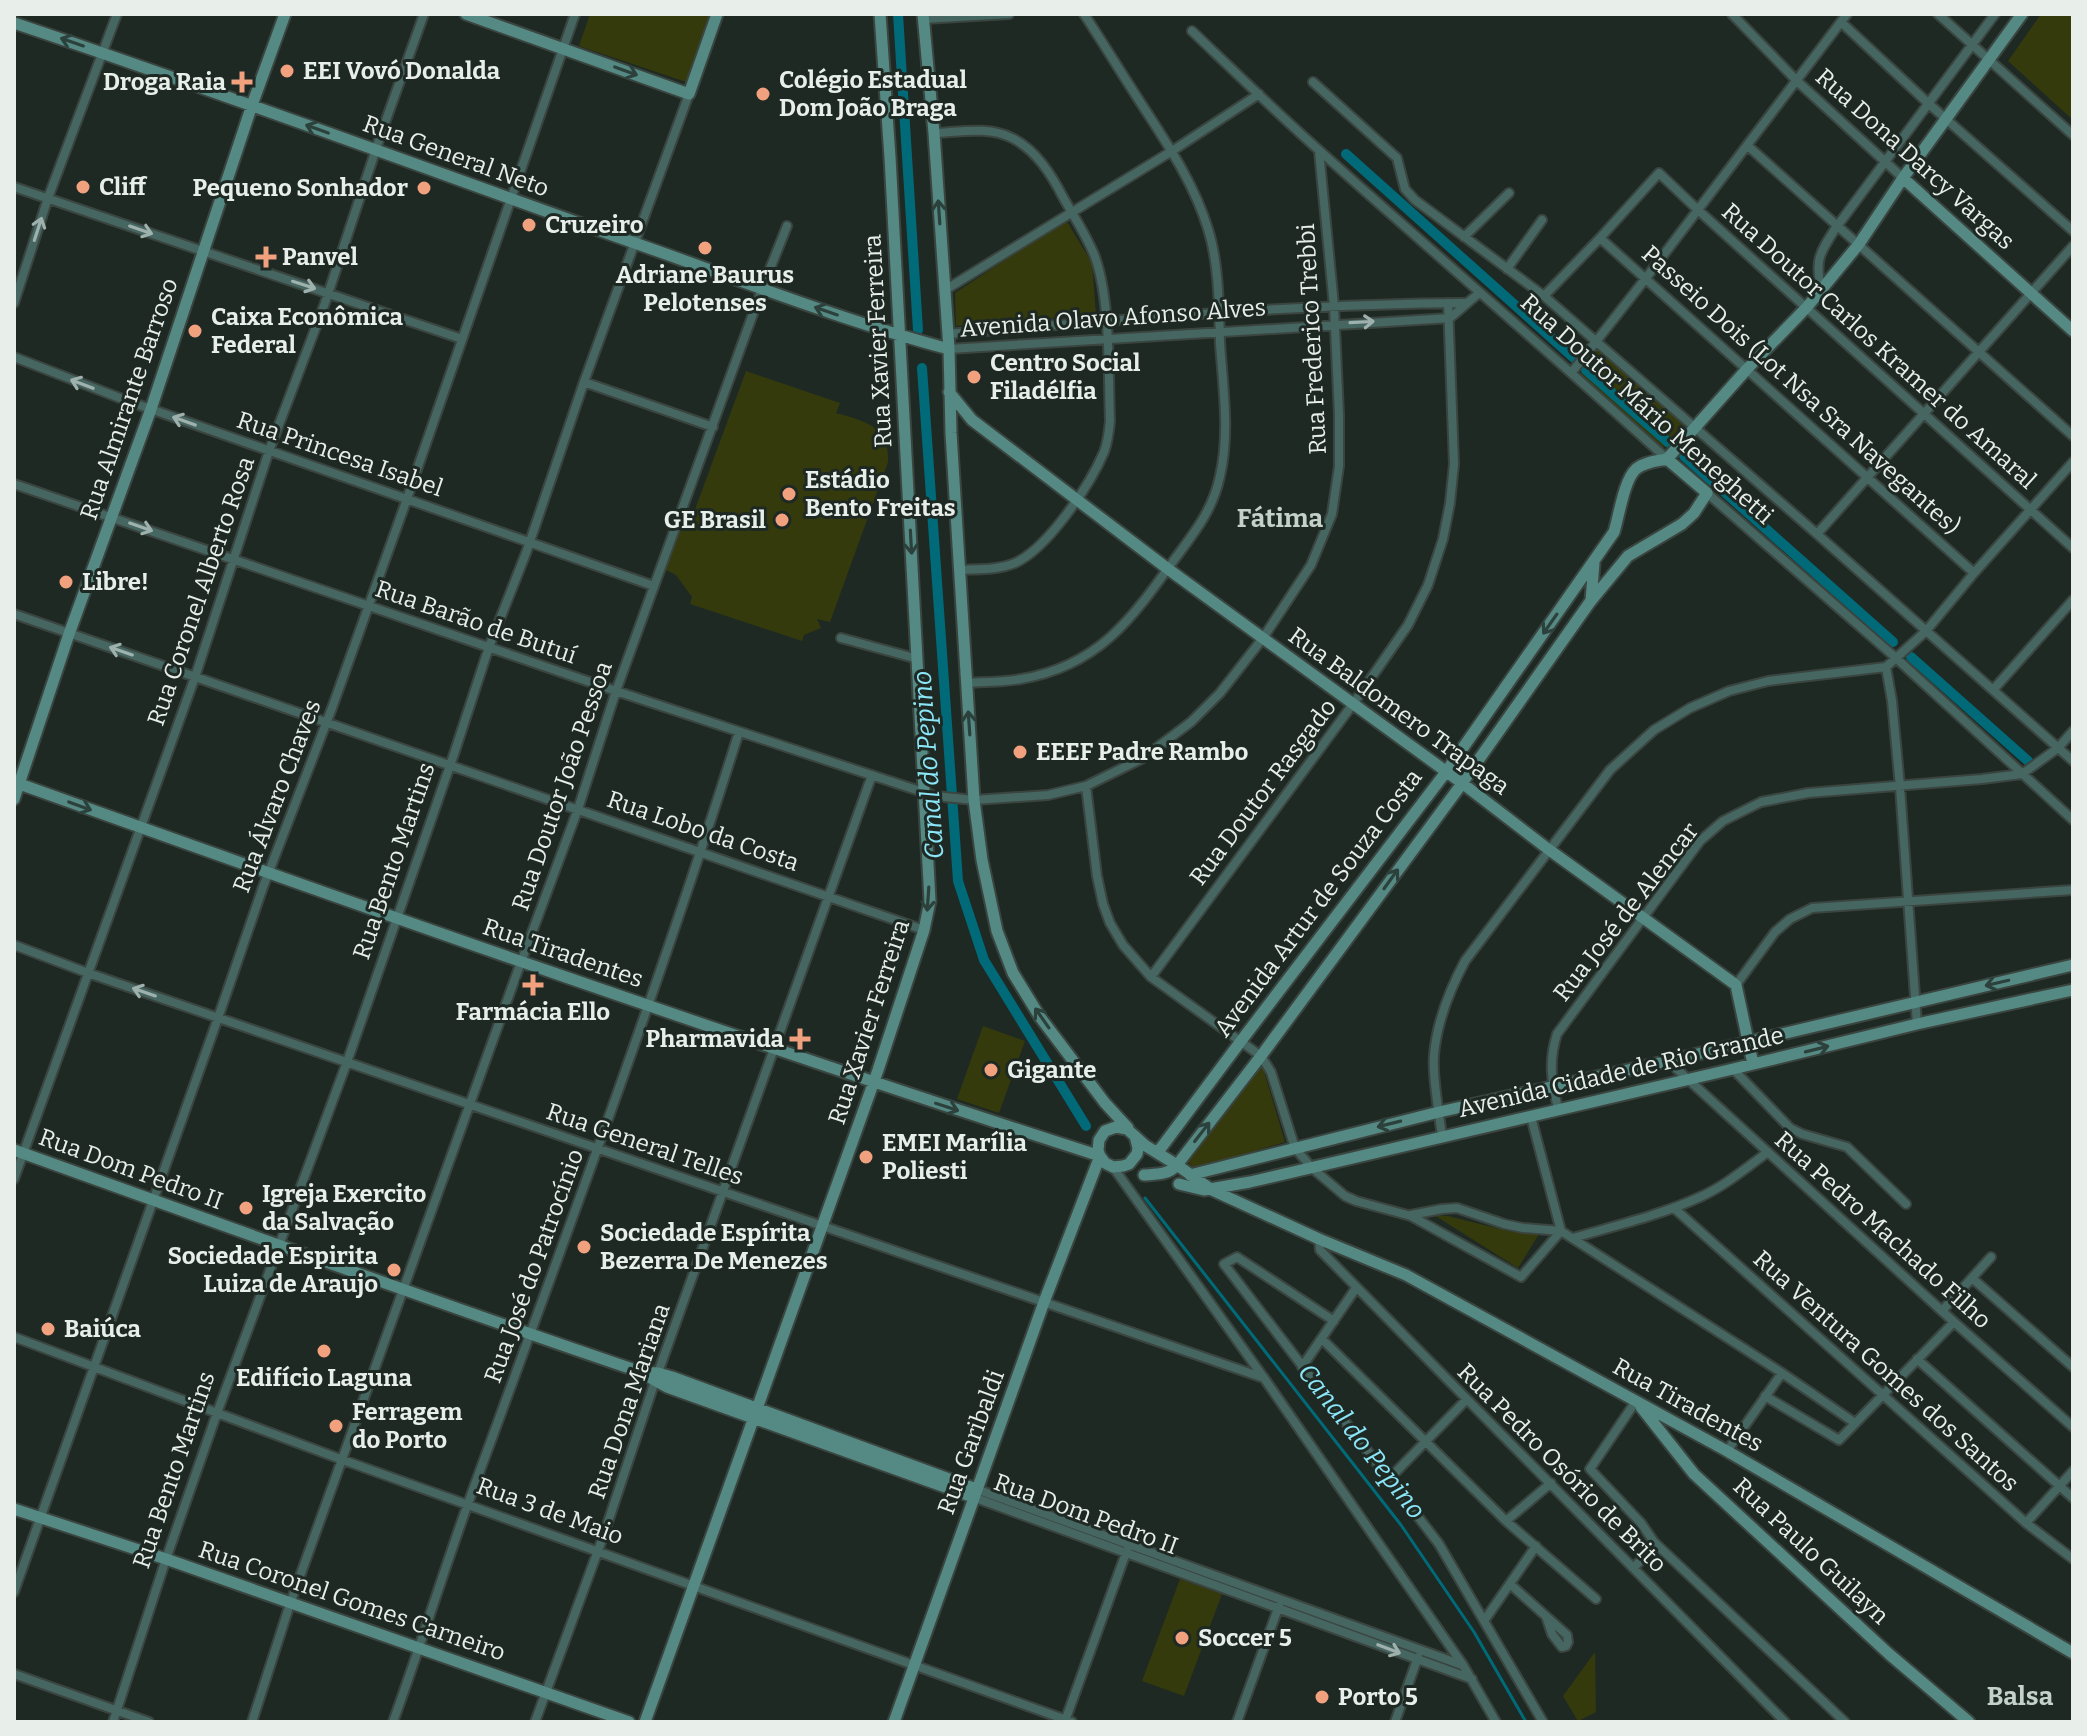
<svg xmlns="http://www.w3.org/2000/svg" width="2087" height="1736" font-family="Bitter,serif">
<style>
.green{fill:#343a0c}
.lines{fill:none;stroke-linecap:round;stroke-linejoin:round}
.stream{stroke:#016a79;stroke-width:3}
.canal{stroke:#016a79;stroke-width:10}
.street-casing{stroke:#3b4540;stroke-width:12}
.secondary-casing{stroke:#3b4540;stroke-width:15}
.street{stroke:#466662;stroke-width:8}
.secondary{stroke:#558a84;stroke-width:11}
.oneway{stroke:#2c413c}
.oneway2{stroke:#9fb1ad}
.poi-dot{fill:#f1a17d;stroke:#1f2924;stroke-width:3}
.labels{text-anchor:middle;stroke-width:6;stroke-linejoin:round;paint-order:stroke}
.poi-label{font-size:24px;font-weight:bold;fill:#e8efeb;stroke:#1f2924;text-anchor:start}
.street-label{font-size:24px;fill:#e8efeb;stroke:#1f2924}
.neighbourhood-label{font-size:26px;font-weight:bold;fill:#c4d0ca;stroke:#1f2924}
.water-label{font-size:26px;font-style:italic;fill:#8be6f8;stroke:#1f2924}
</style>
<rect width="100%" height="100%" fill="#1f2924"/>
<!-- green -->
<path class="green" d="M590 14H710L686 82 579 46Z
M2041 14H2073V120L2008 61Z
M1066 220 1092 263 1096 315 956 326 955 293Z
M1596 349 1602 350 1683 423 1684 429 1670 446 1662 447 1581 374 1580 368Z
M746 371 840 403 836 413C865 421 890 427 888 462L830 622 817 619 821 628 804 635 802 641 690 604 692 597 676 575 666 570 683 521 690 523Z
M983 1026 1025 1041 999 1113 957 1099Z
M1262 1065 1285 1142 1194 1169 1186 1160Z
M1434 1215 1448 1216 1508 1231 1539 1234 1518 1268Z
M1180 1579 1222 1594 1184 1696 1142 1681Z
M1595 1652 1596 1712 1578 1721 1563 1696Z"/>
<g class="lines">
<!-- stream -->
<path class="stream" d="M1145 1198 1401 1525 1474 1632 1526 1722"/>
<!-- canal -->
<path class="canal" d="M898 14 918 330
M1346 154 1574 358
M922 368 958 881 984 960 1086 1126
M1586 370 1669 443
M1684 456 1893 642
M1911 657 2028 761"/>
<!-- street casing -->
<g class="street-casing">
<path id="street" d="M1732 14 1797 81 1903 178
M1938 14 2073 135
M923 19 1009 14
M1841 22 1929 104 2073 231
M1192 31C1235 72 1277 113 1321 152 1436 255 1553 355 1667 459
M1313 82 1397 158 1405 189 1415 200 1544 296 1817 534 2073 761
M934 133C959 132 989 126 1012 138 1036 150 1051 174 1063 197 1074 217 1087 236 1095 257 1111 302 1108 372 1110 421 1109 431 1108 442 1104 452 1090 485 1048 548 1015 563 998 570 978 569 959 570
M1748 146 2073 436
M14 187 462 339
M1464 237 1509 193
M1600 238 1974 573
M1507 269 1542 220
M945 290 1172 151 1259 94
M1821 290C1815 260 1819 254 1835 229L1995 14
M1544 296 1600 238 1659 173 1698 210 2073 548
M14 303 48 198 117 14
M948 334C1120 320 1292 304 1465 303
M949 349 1450 318 1479 293
M14 357 125 400 654 586
M1572 372 1646 278 1847 14
M584 382 713 427
M14 484 616 691 935 796 974 800 1048 795 1086 786 1143 758 1191 722 1220 693 1263 638 1311 565 1332 514 1339 466V415L1334 306 1319 151
M1707 493 1896 658 2073 820
M1817 534 2073 246
M14 614 924 930
M841 638 918 659
M1886 667 1892 701 1900 787 1917 1024
M966 683C984 682 1003 682 1021 679 1098 666 1131 620 1174 560 1194 533 1213 510 1220 476 1230 433 1223 387 1220 343 1219 307 1219 263 1208 229 1195 186 1170 148 1146 111 1125 79 1105 46 1084 14
M1993 690 2073 600
M1086 786 1097 876 1103 904 1110 923 1123 945 1151 977 1261 1056 1271 1072 1295 1148 1312 1168 1345 1196 1356 1201 1411 1216 1521 1277 1561 1231
M14 945 88 973 1264 1378
M1151 977 1353 704 1408 625 1428 585 1443 539 1450 503 1454 464 1448 303
M1736 985 1775 932 1790 919 1812 908 2073 890
M1668 1061 1954 1322 2073 1427
M1733 1069 1790 1128 1802 1134 1847 1147 1906 1204
M1558 1109C1552 1082 1548 1062 1557 1034L1700 841 1723 821 1761 802 1808 793 1982 779 2022 774 2058 748 2073 731
M1531 1117 1561 1231
M1442 1136C1439 1113 1432 1077 1434 1055 1437 1021 1449 991 1465 961L1610 770 1654 730 1690 708 1729 691 1768 681 1886 667 1926 631 1974 573 2073 462
M1113 1167 1264 1378 1463 1665 1496 1722
M14 1179 195 677 269 451 325 303 381 134 424 14
M1674 1208 2026 1523 2073 1559
M1411 1215 1442 1209 1457 1208 1504 1224 1523 1228 1561 1231 1782 1373 1855 1423
M1573 1238C1614 1226 1661 1215 1700 1197 1725 1186 1746 1168 1768 1152
M1319 1239 1320 1250 1785 1722
M1972 1278 2073 1367
M1942 1311 1991 1257
M1334 1321 1237 1257 1224 1264 1439 1544 1543 1722
M14 1337 343 1460 1072 1722
M1322 1339 1506 1521 1596 1599
M1917 1359 2073 1498
M1302 1367 1356 1288
M1765 1396 1839 1440 1954 1322
M1636 1401 1590 1469 1641 1523 1654 1542 1845 1722
M1727 1451 1782 1373
M1388 1480 1466 1400
M976 1489 1462 1665
M973 1497 1472 1679
M1506 1521 1551 1483
M2026 1523 2073 1471
M1633 1568 1657 1545
M1510 1584 1567 1635 1568 1642 1566 1646 1562 1647 1552 1634 1546 1616
M14 1592 218 1018 263 887 332 708 403 510 575 14
M1484 1621 1536 1546
M14 1674 149 1722
M1065 1721 1127 1550
M113 1722 166 1559 217 1413 347 1062 454 754 489 647 526 553 584 382 689 94
M252 1722 290 1604 521 962 578 809 616 691 762 289 787 226
M393 1722C420 1648 443 1572 470 1498 563 1244 658 990 739 732
M535 1722 603 1537 655 1381 872 775
M1237 1722 1279 1606
M1395 1722 1418 1657"/>
</g>
<!-- secondary casing -->
<g class="secondary-casing">
<path id="secondary" d="M466 14 689 94 717 14
M923 14 934 133 949 349 951 433 974 800 982 860 997 931 1013 973 1040 1017 1105 1103 1128 1128
M14 23C220 92 424 168 629 241 735 278 840 320 949 349
M1903 178 2073 331
M949 392 972 420 1168 569 1462 783 1548 849 1736 985 1753 1064
M1591 601 1594 563
M14 782C374 911 736 1039 1100 1156
M14 799 69 634 151 409 252 105 285 14
M1135 1136 1138 1148 1137 1154 1129 1164 1123 1166 1113 1167 1105 1163 1100 1156 1098 1151 1099 1140 1105 1131 1116 1127 1127 1129 1146 1146 1177 1165 1212 1190 1319 1239 1406 1275 1727 1451 2073 1653
M14 1150C223 1225 431 1301 641 1372L658 1373 672 1377 976 1489
M1156 1152 1161 1148 1241 1041 1446 772 1614 532C1619 516 1624 480 1636 469 1644 462 1657 461 1667 459L1747 369 1807 307 1859 244 1903 178 2022 14
M1144 1175C1157 1174 1168 1175 1177 1165L1261 1056 1458 789 1590 602 1628 556 1682 524 1694 513 1707 493 1667 459
M1190 1175 1439 1112 1668 1061 2073 965
M1179 1184 1204 1190 1250 1182 1733 1069 1917 1024 2073 990
M645 1375 667 1387 973 1497
M1641 1407 1694 1474 1889 1654 1969 1722
M14 1509 166 1559 629 1722
M645 1722 878 1070 924 930 930 901 890 157 880 14
M894 1722 1044 1302 1100 1156"/>
</g>
<!-- street -->
<use href="#street" class="street"/>
<!-- secondary -->
<use href="#secondary" class="secondary"/>
</g>
<!-- one-way arrows -->
<defs><path id="oneway-shaft" d="M-6 0H5M1.5-3L5.5 0L1.5 3" fill="none" stroke-width="1.6" stroke-linecap="round" stroke-linejoin="round" transform="scale(2)"/></defs>
<g class="oneway">
<use href="#oneway-shaft" transform="translate(72 42) rotate(-161)"/>
<use href="#oneway-shaft" transform="translate(626 71) rotate(20)"/>
<use href="#oneway-shaft" transform="translate(317 129) rotate(-160)"/>
<use href="#oneway-shaft" transform="translate(939 212) rotate(-94)"/>
<use href="#oneway-shaft" transform="translate(826 311) rotate(-161)"/>
<use href="#oneway-shaft" transform="translate(911 542) rotate(87)"/>
<use href="#oneway-shaft" transform="translate(1550 624) rotate(125)"/>
<use href="#oneway-shaft" transform="translate(969 723) rotate(-94)"/>
<use href="#oneway-shaft" transform="translate(80 806) rotate(20)"/>
<use href="#oneway-shaft" transform="translate(1391 879) rotate(-54)"/>
<use href="#oneway-shaft" transform="translate(928 899) rotate(94)"/>
<use href="#oneway-shaft" transform="translate(1997 983) rotate(167)"/>
<use href="#oneway-shaft" transform="translate(1042 1018) rotate(-125)"/>
<use href="#oneway-shaft" transform="translate(1817 1049) rotate(-14)"/>
<use href="#oneway-shaft" transform="translate(947 1107) rotate(18)"/>
<use href="#oneway-shaft" transform="translate(1389 1124) rotate(166)"/>
<use href="#oneway-shaft" transform="translate(1202 1132) rotate(-52)"/>
</g>
<g class="oneway2">
<use href="#oneway-shaft" transform="translate(38 229) rotate(-72)"/>
<use href="#oneway-shaft" transform="translate(141 230) rotate(19)"/>
<use href="#oneway-shaft" transform="translate(304 285) rotate(18)"/>
<use href="#oneway-shaft" transform="translate(1362 322) rotate(-3)"/>
<use href="#oneway-shaft" transform="translate(82 384) rotate(-159)"/>
<use href="#oneway-shaft" transform="translate(184 421) rotate(-160)"/>
<use href="#oneway-shaft" transform="translate(141 527) rotate(19)"/>
<use href="#oneway-shaft" transform="translate(121 651) rotate(-161)"/>
<use href="#oneway-shaft" transform="translate(144 992) rotate(-161)"/>
<use href="#oneway-shaft" transform="translate(1389 1649) rotate(21)"/>
</g>
<!-- markers -->
<g class="poi-dot">
<circle cx="287" cy="71" r="8"/>
<path d="M238 70h8v8h8v8h-8v8h-8v-8h-8v-8h8z"/>
<circle cx="763" cy="94" r="8"/>
<circle cx="83" cy="187" r="8"/>
<circle cx="424" cy="188" r="8"/>
<circle cx="529" cy="225" r="8"/>
<circle cx="705" cy="248" r="8"/>
<path d="M262 245h8v8h8v8h-8v8h-8v-8h-8v-8h8z"/>
<circle cx="195" cy="331" r="8"/>
<circle cx="974" cy="377" r="8"/>
<circle cx="789" cy="494" r="8"/>
<circle cx="782" cy="520" r="8"/>
<circle cx="66" cy="582" r="8"/>
<circle cx="1020" cy="752" r="8"/>
<path d="M529 973h8v8h8v8h-8v8h-8v-8h-8v-8h8z"/>
<path d="M796 1027h8v8h8v8h-8v8h-8v-8h-8v-8h8z"/>
<circle cx="991" cy="1070" r="8"/>
<circle cx="866" cy="1157" r="8"/>
<circle cx="246" cy="1208" r="8"/>
<circle cx="584" cy="1247" r="8"/>
<circle cx="394" cy="1270" r="8"/>
<circle cx="48" cy="1329" r="8"/>
<circle cx="324" cy="1351" r="8"/>
<circle cx="336" cy="1426" r="8"/>
<circle cx="1182" cy="1638" r="8"/>
<circle cx="1322" cy="1697" r="8"/>
</g>
<g class="labels">
<!-- poi labels -->
<g class="poi-label">
<text x="303" y="79">EEI Vovó Donalda</text>
<text x="779" y="88">Colégio Estadual<tspan x="779" dy="28">Dom João Braga</tspan></text>
<text x="226" y="90" text-anchor="end">Droga Raia</text>
<text x="99" y="195">Cliff</text>
<text x="408" y="196" text-anchor="end">Pequeno Sonhador</text>
<text x="545" y="233">Cruzeiro</text>
<text x="282" y="265">Panvel</text>
<text x="705" y="283" text-anchor="middle">Adriane Baurus<tspan x="705" dy="28">Pelotenses</tspan></text>
<text x="211" y="325">Caixa Econômica<tspan x="211" dy="28">Federal</tspan></text>
<text x="990" y="371">Centro Social<tspan x="990" dy="28">Filadélfia</tspan></text>
<text x="805" y="488">Estádio<tspan x="805" dy="28">Bento Freitas</tspan></text>
<text x="766" y="528" text-anchor="end">GE Brasil</text>
<text x="82" y="590">Libre!</text>
<text x="1036" y="760">EEEF Padre Rambo</text>
<text x="533" y="1020" text-anchor="middle">Farmácia Ello</text>
<text x="784" y="1047" text-anchor="end">Pharmavida</text>
<text x="1007" y="1078">Gigante</text>
<text x="882" y="1151">EMEI Marília<tspan x="882" dy="28">Poliesti</tspan></text>
<text x="262" y="1202">Igreja Exercito<tspan x="262" dy="28">da Salvação</tspan></text>
<text x="600" y="1241">Sociedade Espírita<tspan x="600" dy="28">Bezerra De Menezes</tspan></text>
<text x="378" y="1264" text-anchor="end">Sociedade Espirita<tspan x="378" dy="28">Luiza de Araujo</tspan></text>
<text x="64" y="1337">Baiúca</text>
<text x="324" y="1386" text-anchor="middle">Edifício Laguna</text>
<text x="352" y="1420">Ferragem<tspan x="352" dy="28">do Porto</tspan></text>
<text x="1198" y="1646">Soccer 5</text>
<text x="1338" y="1705">Porto 5</text>
</g>
<!-- street labels -->
<g class="street-label">
<text transform="translate(456 156) rotate(20)" y="8">Rua General Neto</text>
<text transform="translate(1915 159) rotate(42)" y="8">Rua Dona Darcy Vargas</text>
<text transform="translate(1113 318) rotate(-4)" y="8">Avenida Olavo Afonso Alves</text>
<text transform="translate(1312 339) rotate(-93)" y="8">Rua Frederico Trebbi</text>
<text transform="translate(878 341) rotate(-93)" y="8">Rua Xavier Ferreira</text>
<text transform="translate(1879 346) rotate(42)" y="8">Rua Doutor Carlos Kramer do Amaral</text>
<text transform="translate(1801 390) rotate(42)" y="8">Passeio Dois (Lot Nsa Sra Navegantes)</text>
<text transform="translate(129 399) rotate(-71)" y="8">Rua Almirante Barroso</text>
<text transform="translate(1647 409) rotate(42)" y="8">Rua Doutor Mário Meneghetti</text>
<text transform="translate(340 454) rotate(19)" y="8">Rua Princesa Isabel</text>
<text transform="translate(201 591) rotate(-71)" y="8">Rua Coronel Alberto Rosa</text>
<text transform="translate(476 622) rotate(19)" y="8">Rua Barão de Butuí</text>
<text transform="translate(1399 711) rotate(36)" y="8">Rua Baldomero Trapaga</text>
<text transform="translate(562 786) rotate(-71)" y="8">Rua Doutor João Pessoa</text>
<text transform="translate(1263 792) rotate(-53)" y="8">Rua Doutor Rasgado</text>
<text transform="translate(277 796) rotate(-69)" y="8">Rua Álvaro Chaves</text>
<text transform="translate(703 831) rotate(19)" y="8">Rua Lobo da Costa</text>
<text transform="translate(394 861) rotate(-71)" y="8">Rua Bento Martins</text>
<text transform="translate(1318 903) rotate(-53)" y="8">Avenida Artur de Souza Costa</text>
<text transform="translate(1626 912) rotate(-52)" y="8">Rua José de Alencar</text>
<text transform="translate(563 953) rotate(19)" y="8">Rua Tiradentes</text>
<text transform="translate(869 1022) rotate(-72)" y="8">Rua Xavier Ferreira</text>
<text transform="translate(1621 1072) rotate(-13)" y="8">Avenida Cidade de Rio Grande</text>
<text transform="translate(645 1144) rotate(19)" y="8">Rua General Telles</text>
<text transform="translate(131 1169) rotate(20)" y="8">Rua Dom Pedro II</text>
<text transform="translate(1883 1230) rotate(42)" y="8">Rua Pedro Machado Filho</text>
<text transform="translate(534 1266) rotate(-70)" y="8">Rua José do Patrocínio</text>
<text transform="translate(1886 1371) rotate(42)" y="8">Rua Ventura Gomes dos Santos</text>
<text transform="translate(629 1401) rotate(-71)" y="8">Rua Dona Mariana</text>
<text transform="translate(1688 1405) rotate(29)" y="8">Rua Tiradentes</text>
<text transform="translate(971 1442) rotate(-70)" y="8">Rua Garibaldi</text>
<text transform="translate(1562 1468) rotate(45)" y="8">Rua Pedro Osório de Brito</text>
<text transform="translate(174 1470) rotate(-71)" y="8">Rua Bento Martins</text>
<text transform="translate(550 1511) rotate(20)" y="8">Rua 3 de Maio</text>
<text transform="translate(1086 1514) rotate(20)" y="8">Rua Dom Pedro II</text>
<text transform="translate(1811 1551) rotate(43)" y="8">Rua Paulo Guilayn</text>
<text transform="translate(352 1601) rotate(19)" y="8">Rua Coronel Gomes Carneiro</text>
</g>
<!-- neighbourhood labels -->
<g class="neighbourhood-label">
<text x="1280" y="527">Fátima</text>
<text x="2020" y="1705">Balsa</text>
</g>
<!-- water labels -->
<g class="water-label">
<text transform="translate(928 765) rotate(-94)" y="9">Canal do Pepino</text>
<text transform="translate(1362 1441) rotate(52)" y="9">Canal do Pepino</text>
</g>
</g>
<!-- border -->
<rect width="2087" height="1736" fill="none" stroke="#e8efeb" stroke-width="32"/>
</svg>
